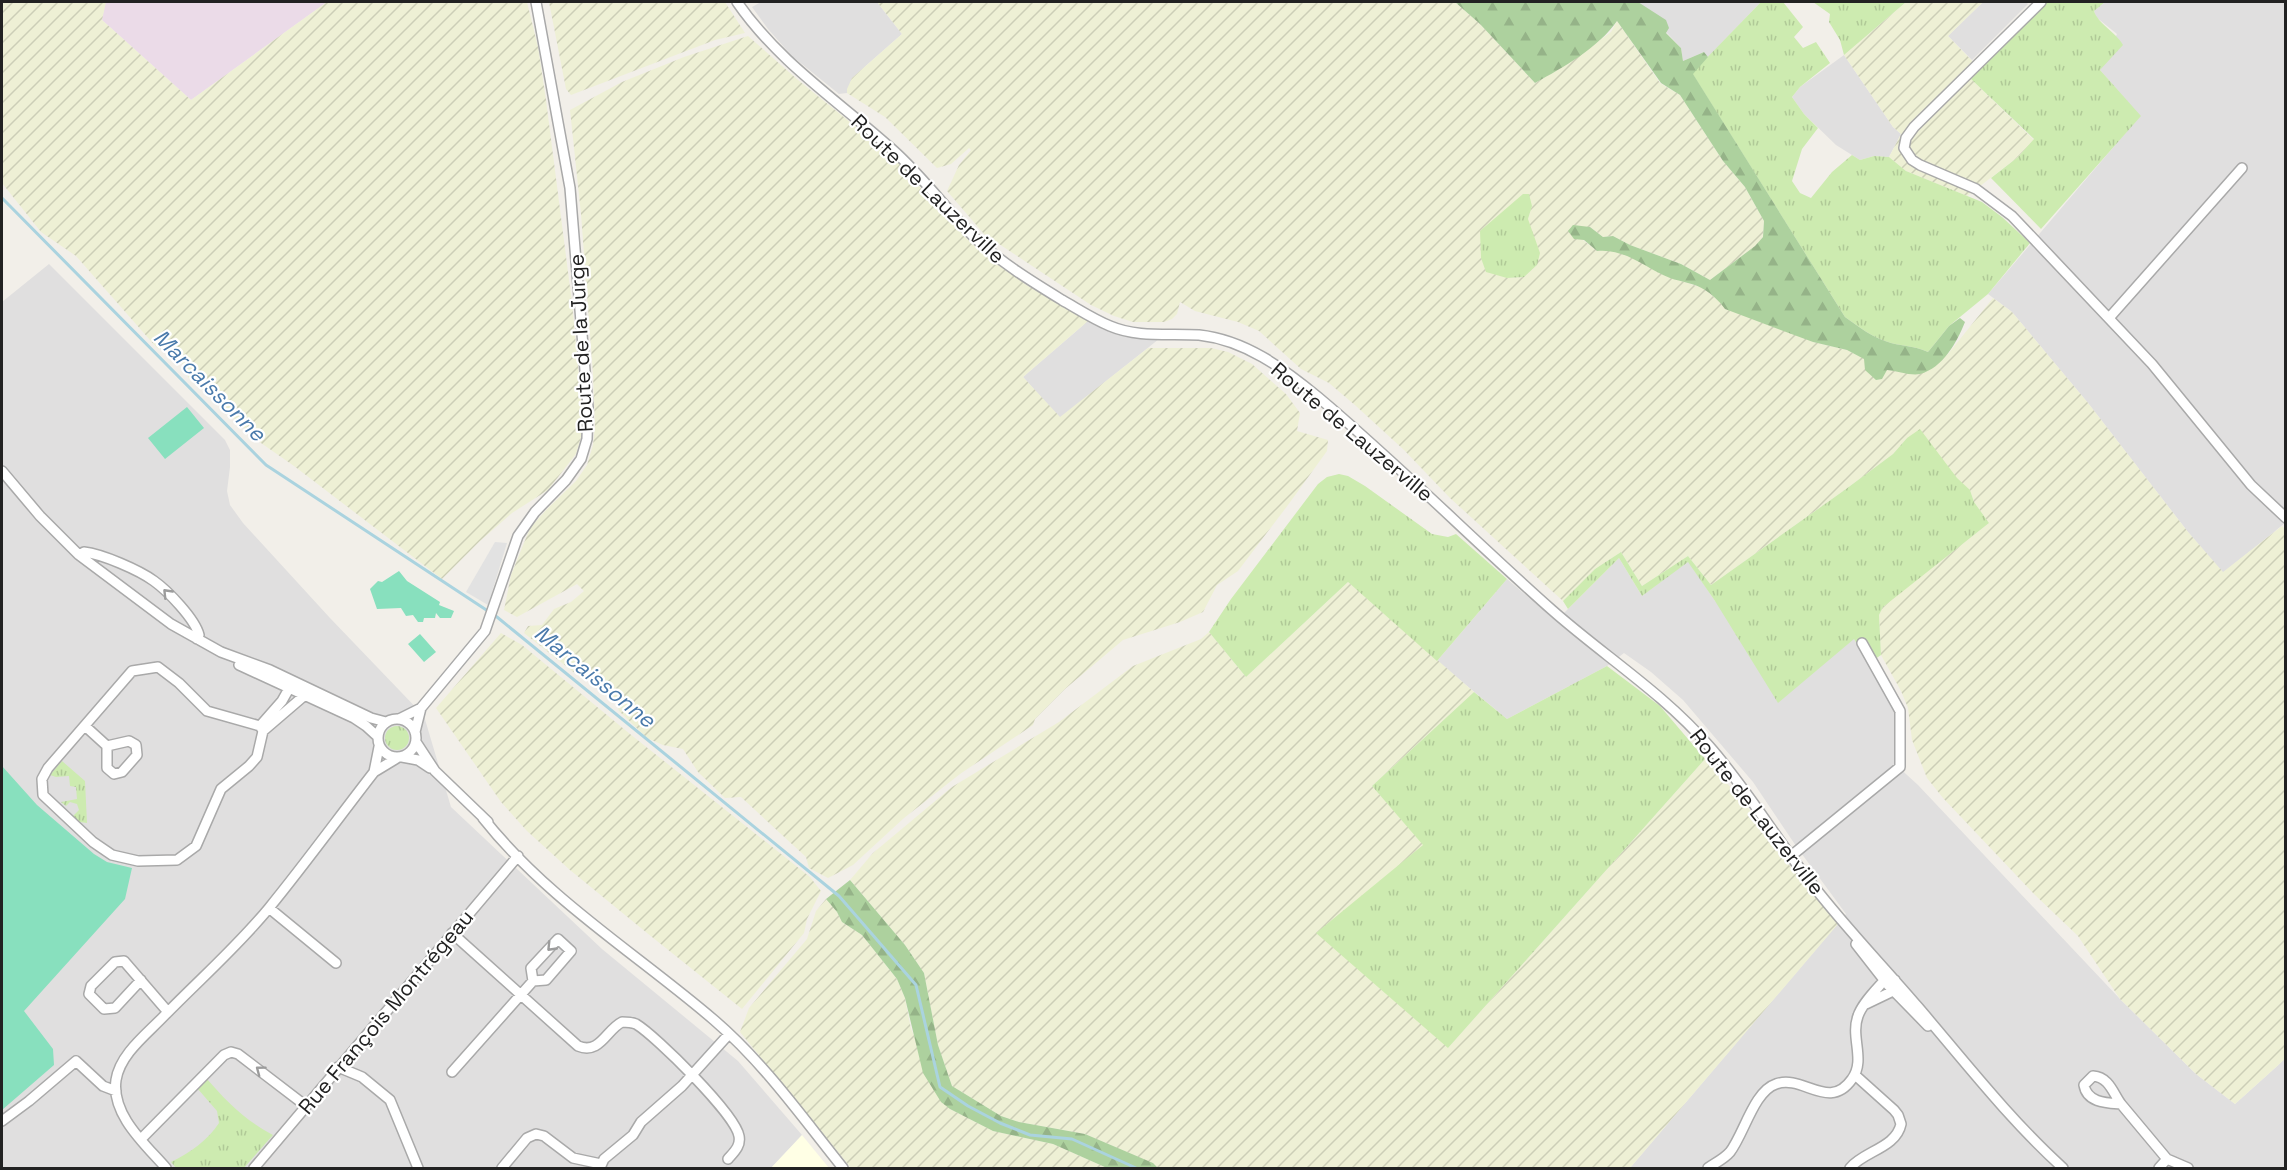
<svg xmlns="http://www.w3.org/2000/svg" width="2287" height="1170" font-family="'Space Grotesk',sans-serif">
<style>
.residential{fill:#e0dfdf}
.industrial{fill:#ebdbe8}
.education{fill:#ffffe5}
.farmland{fill:url(#farmland-furrows);fill-rule:evenodd}
.grass{fill:url(#grass-tufts)}
.forest{fill:url(#forest-firs)}
.pitch{fill:#88e0be}
.parking{fill:#e2e2e2}
.lines{fill:none;stroke-linecap:round;stroke-linejoin:round}
.stream{stroke:#aad3df;stroke-width:3}
.minor-casing{stroke:#a9a9a9;stroke-width:12}
.minor{stroke:#fff;stroke-width:9}
.oneway{stroke:#9c9c9c}
.labels{text-anchor:middle;stroke-width:4.5;stroke-linejoin:round;paint-order:stroke}
.street-label{font-size:21px;fill:#222;stroke:#fff}
.water-label{font-size:22px;font-style:italic;fill:#4a7aab;stroke:#fff}
</style>
<defs>
<pattern id="farmland-furrows" width="10" height="10" patternUnits="userSpaceOnUse" patternTransform="scale(1.5)"><rect width="10" height="10" fill="#eef0d5"/><path d="M-1 1l2-2M0 10L10 0M9 11l2-2" fill="none" stroke="#ccceb7"/></pattern>
<pattern id="grass-tufts" width="24" height="20" patternUnits="userSpaceOnUse" patternTransform="scale(1.5)"><rect width="24" height="20" fill="#cdebb0"/><path d="M3 7l-1-3M5 7V3M7 7l1-3M15 17l-1-3M17 17v-4M19 17l1-3" fill="none" stroke="#b0c997"/></pattern>
<pattern id="forest-firs" width="22" height="20" patternUnits="userSpaceOnUse" patternTransform="scale(1.5)"><rect width="22" height="20" fill="#add19e"/><path d="M5 1l3.5 6h-7zM16 11l3.5 6h-7z" fill="#95b388"/></pattern>
</defs>
<rect width="100%" height="100%" fill="#f2efe9"/>
<!-- residential -->
<path class="residential" d="M761 2H877L902 34 852 78 847 93 839 94 792 56 768 29 752 7Z
M1638 2H1761L1708 57 1704 52 1683 61 1681 48Z
M1983 2H2026L2028 4 1972 60 1948 36Z
M2105 2H2285V523L2223 573 2188 532 2088 403 2012 312 1988 294 2140 116 2100 70 2117 34 2096 17 2094 11Z
M1844 55 1893 127 1901 134 1889 157 1874 156 1860 160 1836 145 1804 114 1792 97 1800 87Z
M49 264 225 440 230 450V467L227 491 230 505 243 523 330 618 424 716 451 807 602 949 738 1061 802 1135 771 1168H2V302Z
M1088 321 1122 336 1159 339 1060 418 1023 377Z
M1619 558 1642 596 1688 561 1715 601 1854 639 1894 709 1895 764 1918 785 2120 999 2196 1074 2235 1104 2285 1059V1168H1630L1846 914 1796 846 1753 782 1683 700 1651 672 1624 653 1607 666 1507 719 1437 661 1507 579 1556 621Z"/>
<!-- industrial -->
<path class="industrial" d="M105 2H327L191 100 102 20Z"/>
<!-- education -->
<path class="education" d="M802 1135 829 1168H771Z"/>
<!-- farmland -->
<path class="farmland" d="M2 2H106L102 20 191 100 327 2H527L538 47 546 100 572 303 583 419 581 437 576 454 548 490 512 513 480 541 442 579 294 466 261 443 188 377 181 361 170 352 157 348 76 256 41 232 2 183Z
M549 2H725L745 33 715 40 571 95 566 89Z
M877 2H1455L1480 24 1535 83 1566 65 1611 32 1617 21 1660 83 1680 95 1723 161 1745 187 1764 221 1763 237 1755 246 1710 280 1681 264 1630 245 1613 236 1603 237 1590 227 1583 240 1597 251 1610 249 1636 259 1669 277 1703 288 1719 301 1813 342 1847 350 1887 370 1918 374 1948 354 1993 298 2012 312 2088 403 2188 532 2223 572 2282 526 2285 529V1059L2235 1104 2196 1074 2120 999 2078 936 2034 894 1943 798 1927 778 1912 740 1908 708 1901 691 1881 655 1879 615 1883 607 1892 599 1989 523 1974 502 1970 490 1907 438 1893 454 1846 489 1711 585 1688 556 1642 586 1621 552 1595 569 1563 601 1450 498 1404 450 1356 406 1329 383 1301 369 1259 331 1238 322 1195 311 1180 302 1177 314 1172 319 1164 322H1133L1114 316 1091 305 984 234 947 191 959 165 971 150 969 148 951 164 937 168 885 117 847 93V89L852 78 902 34ZM1532 205 1528 219 1537 265 1524 277 1507 278Z
M1906 2H1983L1948 36 1980 69 1971 79 2034 140 2018 157 1967 196 1906 171 1889 157 1901 134 1893 127 1844 55Z
M748 36 798 80 892 156 965 237 989 259 1028 286 1088 321 1023 377 1060 417 1148 348H1211L1228 352 1252 364 1286 394 1300 413 1297 431 1328 440 1327 451 1288 505 1238 571 1217 585 1203 612 1180 622 1123 640 1065 689 1035 719 1033 725 960 774 904 818 853 865 828 878 809 868 806 857 741 797 725 798 698 772 683 749 663 745 647 738 619 711 616 699 593 681 581 678 524 633 528 626 542 625 554 609 571 602 584 591 577 584 517 617 504 610 511 575 530 528 547 509 576 481 587 465 593 445 595 426 593 374 581 214 570 110 622 82 684 57Z
M1348 582 1474 692 1372 786 1424 845 1448 1048 1705 759 1744 802 1785 860 1838 924 1630 1168H1158L1152 1163 1085 1134 1019 1122 1001 1116 952 1086 938 1045 924 973 905 945 850 880 873 853 952 787 1059 722 1133 666 1201 639 1209 632 1246 677Z
M501 633 522 645 630 734 810 877 821 891 807 919 804 933 742 1009 647 933 570 870 527 831 501 802 436 708Z
M826 899 837 912 842 922 862 935 897 979 905 998 911 1029 950 1109 993 1131 1053 1144 1107 1168H851L740 1032 749 1008 807 939 816 911Z"/>
<!-- grass -->
<path class="grass" d="M1761 2H1783L1803 27 1794 37 1803 48 1816 42 1830 63 1800 87 1792 97 1804 114 1818 128 1802 149 1792 181 1800 193 1811 198 1832 172 1852 155 1860 160 1874 156 1889 157 1906 171 1982 202 2002 217 2030 243 1988 294 1949 326 1928 352C1912 345 1906 347 1891 343 1873 338 1859 327 1845 317L1692 73Z
M1813 2H1906L1844 55 1840 40 1829 22 1830 14Z
M2046 2H2105L2094 11C2098 24 2116 32 2123 45L2100 70 2141 116 2041 229 1991 178 2018 157 2034 139 1971 79Z
M1523 194H1529L1532 206 1528 219 1540 253 1537 265 1524 277 1507 278 1486 272 1481 258 1480 231Z
M1920 429 1957 478 1970 490 1974 502 1989 523 1883 607 1879 615 1881 655 1868 664 1854 639 1778 703 1715 601 1688 562 1642 596 1619 558 1568 609 1563 601 1595 569 1621 552 1642 586 1688 556 1711 585 1846 489 1893 454 1907 438Z
M1339 474 1348 476 1365 486 1432 534 1448 537 1456 534 1507 579 1437 661 1348 582 1246 677 1209 632 1231 599 1318 484 1327 477Z
M1607 666 1660 706 1705 759 1448 1048 1316 933 1423 845 1372 786 1474 692 1507 719Z
M385 738a12 12 0 1 1 24 0a12 12 0 1 1-24 0Z
M62 761 85 781 87 823 80 822 73 816 79 810 77 804 70 802 66 806 61 802 77 799 76 787 70 786 69 776 56 777 50 775Z
M207 1079C226 1101 246 1121 273 1135L244 1168H176L171 1162C191 1152 207 1141 219 1123L217 1111 197 1088Z"/>
<!-- forest -->
<path class="forest" d="M1455 2H1638L1666 20 1669 28 1666 33 1681 48 1683 61 1704 52 1708 57 1693 74 1845 317C1859 327 1873 338 1891 343 1906 347 1912 345 1928 352L1949 326 1960 318 1965 322C1957 342 1943 368 1920 374 1911 376 1897 371 1887 370L1882 379 1876 380 1865 370 1864 359 1847 350 1813 342 1725 309C1719 301 1713 295 1705 290 1695 283 1681 282 1670 278 1645 268 1625 248 1597 251L1584 240 1574 239 1568 231 1573 225 1590 227 1603 237 1613 236 1630 245 1681 264 1710 280 1755 246 1763 237 1764 221 1745 187 1723 161 1680 95 1661 83 1617 21C1598 48 1564 67 1535 83L1480 24Z
M850 880 905 945 924 973 938 1045 952 1086 1001 1116 1019 1122 1085 1134 1153 1163 1158 1168H1107L1053 1144 993 1131 950 1109 941 1102 923 1073 905 998 897 979 862 935 842 922 837 912 826 899Z"/>
<!-- pitch -->
<path class="pitch" d="M187 407 204 428 165 459 148 438Z
M399 571 407 581 440 602 439 605 454 611 451 618H440L436 613 435 618H424L423 622H418L413 615 406 616 401 608 377 609 370 589 378 581 382 582Z
M420 634 436 652 424 662 408 644Z
M2 766 37 805 94 854 107 862 132 868 125 899 24 1011 53 1049 54 1065 2 1110Z"/>
<!-- parking -->
<path class="parking" d="M495 542 507 543 488 605 466 592Z"/>
<g class="lines">
<!-- stream -->
<path class="stream" d="M2 198 266 465 497 617 839 896 916 985 940 1087 968 1106 1000 1123 1030 1135 1072 1139 1136 1168"/>
<!-- minor casing -->
<g class="minor-casing">
<path id="minor" d="M737 2C779 63 840 102 894 151 923 177 946 209 974 237 1000 262 1031 281 1062 300 1078 309 1093 319 1110 326 1138 338 1170 333 1199 335 1245 340 1283 368 1318 397 1399 465 1473 540 1552 610 1604 656 1663 693 1709 746 1747 789 1776 839 1812 884 1845 927 1883 966 1918 1007 1965 1062 2010 1120 2063 1168
M2041 2 1914 127 1906 138 1904 148 1912 160 1920 165 1976 189 2012 216 2152 364 2251 485 2286 518
M2109 318 2242 168
M2 471 40 516 79 555 171 624 221 652 270 670 371 718 386 722
M79 555 84 552C102 554 139 570 154 581 168 591 195 619 199 635L197 639
M239 665 354 718 366 726 377 736
M158 667 179 683 207 711 260 726 263 731 257 757 249 766 221 789 196 846 177 860 138 861 112 855 93 842 43 795 42 779 48 768 132 671Z
M378 738a19 19 0 1 1 38 0a19 19 0 1 1-38 0Z
M399 719 421 708 485 631 518 536 535 512 566 480 581 459 587 439 588 407 570 188 536 2
M85 726 107 746V768L114 774 122 772 137 755 136 745 129 741 107 746
M260 726 282 701 291 685
M263 731 305 695
M415 732 421 708
M416 742 435 771 488 822
M402 757 418 760 430 768
M374 772 379 747
M483 818C547 899 637 954 714 1020 764 1063 802 1117 843 1168
M1791 856 1900 767V711L1862 643
M269 908 336 963
M452 933 578 1046C600 1055 606 1030 622 1022 627 1022 631 1022 636 1024 656 1036 735 1114 739 1136 741 1146 734 1152 728 1159
M1856 944 1888 985 1928 1026
M141 980 115 1008 104 1009 89 994 91 986 115 962 124 961 168 1012
M338 1067 362 1077 390 1100 418 1168
M452 1072 533 981 546 980 571 951 558 939 531 968 533 981
M2093 1076C2109 1077 2113 1093 2121 1104 2107 1103 2087 1103 2084 1085Z
M2121 1104 2167 1159 2188 1168
M2 1121 29 1101 76 1061 103 1086 116 1091
M141 1139 224 1055 231 1052 238 1054 306 1106
M166 1168C146 1145 111 1115 116 1080 120 1054 147 1034 164 1016 199 980 237 947 269 908 305 864 339 817 374 772L397 758
M254 1168 518 856
M502 1168 527 1138 536 1134 544 1136 573 1158 601 1164
M600 1168 604 1159 633 1135 641 1122 682 1086 729 1034
M1708 1168C1715 1163 1724 1159 1730 1152 1744 1134 1754 1091 1776 1084 1803 1074 1829 1112 1852 1079 1866 1060 1850 1037 1858 1016 1862 1004 1874 992 1882 983L1895 980 1891 992 1866 1004
M1850 1168C1864 1151 1896 1148 1901 1124L1898 1115 1894 1110 1855 1075
M2159 1168 2167 1159"/>
</g>
<!-- minor -->
<use href="#minor" class="minor"/>
</g>
<!-- one-way arrows -->
<defs><path id="oneway-chevron" d="M-2-3.5L2.5 0L-2 3.5" fill="none" stroke-width="1.6" stroke-linecap="round" stroke-linejoin="round" transform="scale(1.5)"/></defs>
<g class="oneway">
<use href="#oneway-chevron" transform="translate(167 593) rotate(-134)"/>
<use href="#oneway-chevron" transform="translate(551 947) rotate(134)"/>
<use href="#oneway-chevron" transform="translate(260 1070) rotate(-143)"/>
</g>
<g class="labels">
<!-- street labels -->
<g class="street-label">
<text transform="translate(928 189) rotate(44)" y="7">Route de Lauzerville</text>
<text transform="translate(581 343) rotate(-93)" y="7">Route de la Jurge</text>
<text transform="translate(1352 432) rotate(40)" y="7">Route de Lauzerville</text>
<text transform="translate(1757 812) rotate(52)" y="7">Route de Lauzerville</text>
<text transform="translate(386 1012) rotate(-50)" y="7">Rue François Montrégeau</text>
</g>
<!-- water labels -->
<g class="water-label">
<text transform="translate(210 385) rotate(45)" y="8">Marcaissonne</text>
<text transform="translate(595 676) rotate(39)" y="8">Marcaissonne</text>
</g>
</g>
<!-- border -->
<rect width="2287" height="1170" fill="none" stroke="#222222" stroke-width="6"/>
</svg>
